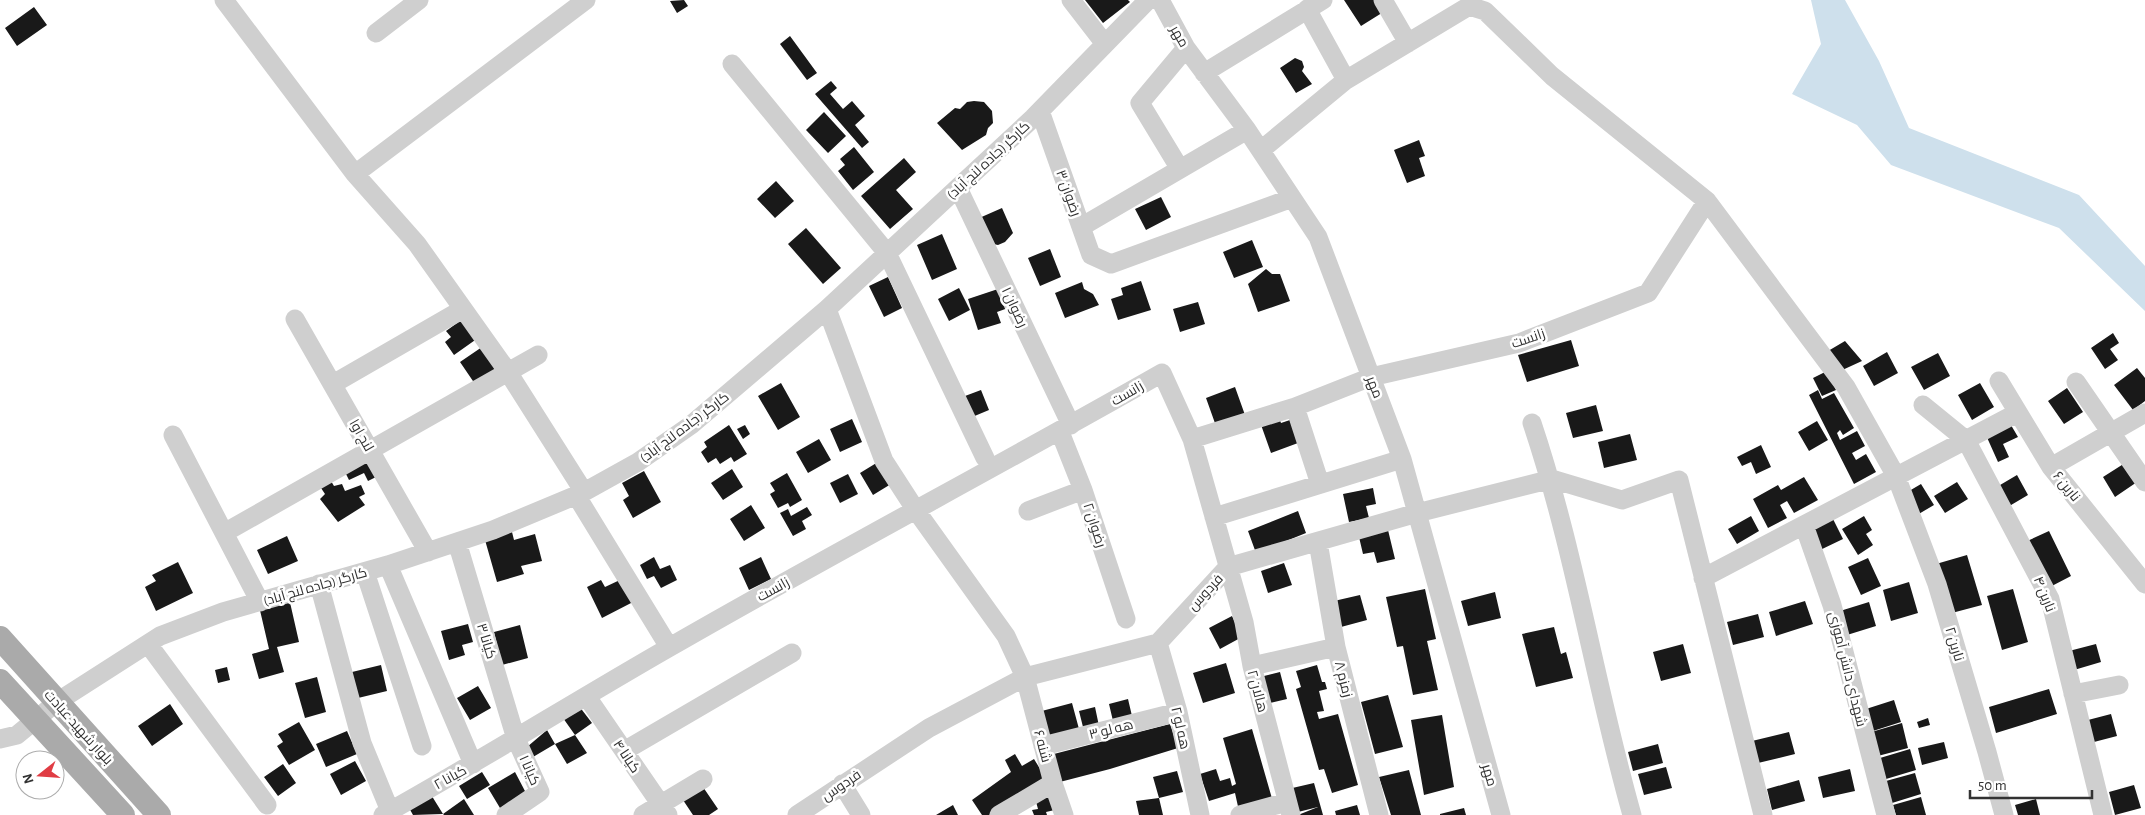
<svg xmlns="http://www.w3.org/2000/svg" width="2145" height="815" font-family="'Alegreya Sans',Cairo,sans-serif">
<style>
.water{fill:#cee0ec}
.building{fill:#191919}
.lines{fill:none;stroke-linecap:round;stroke-linejoin:round}
.minor{stroke:#cfcfcf;stroke-width:19}
.major{stroke:#aaa;stroke-width:24}
.labels{text-anchor:middle;stroke-width:5;stroke-linejoin:round;paint-order:stroke}
.street-label{font-size:14px;fill:#323232;stroke:#fff}
</style>
<rect width="100%" height="100%" fill="#fff"/>
<!-- water -->
<path class="water" d="M1811 0H1845L1879 61 1909 128 2079 195 2145 266V311L2059 228 1891 165 1857 125 1792 94 1821 44Z"/>
<!-- building -->
<path class="building" d="M684 0 688 6 677 13 670 1Z
M1085 0H1128L1130 2 1103 23Z
M1344 0H1378L1385 11 1361 26Z
M34 7 47 25 17 46 5 28Z
M790 36 817 73 807 80 780 44Z
M1295 58 1302 61 1304 67 1302 71 1312 84 1296 93 1280 68Z
M831 81 837 88 830 94 843 109 852 101 865 116 855 125 869 142 862 148 815 94Z
M974 101 984 102 992 111 993 123 988 128 986 135 962 150 937 123 955 108 960 109 967 102Z
M824 112 846 136 828 153 806 130Z
M1419 140 1425 156 1419 158 1425 176 1407 183 1394 150Z
M854 147 874 172 853 190 838 171 845 165 840 159Z
M904 158 916 172 896 190 913 209 890 229 861 196Z
M776 181 794 201 775 218 757 199Z
M1161 197 1171 217 1146 230 1135 209Z
M1002 208 1013 233 1005 242 998 245 988 243 977 219Z
M806 228 841 268 823 284 788 244Z
M942 234 957 269 932 280 917 245Z
M1252 240 1263 267 1234 278 1223 252Z
M1050 249 1061 277 1040 286 1028 258Z
M1266 269 1272 274H1280L1290 301 1258 312 1248 284Z
M888 277 902 308 884 317 869 286Z
M1141 281 1151 310 1118 320 1111 299 1123 295 1121 288Z
M1082 282 1084 289 1093 294 1099 305 1065 318 1055 293Z
M959 288 970 310 949 321 938 299Z
M1001 288 1008 308 997 312 1001 323 978 330 968 299Z
M1198 302 1205 324 1180 332 1173 309Z
M464 318 478 338 454 355 445 342 451 337 446 331Z
M2113 333 2119 343 2110 349 2118 360 2105 369 2091 348Z
M1571 340 1579 366 1527 382 1518 355Z
M1845 341 1862 361 1838 372 1823 354Z
M482 347 497 368 475 384 460 362Z
M1887 352 1898 373 1874 386 1863 366Z
M1938 353 1950 376 1924 390 1911 367Z
M2137 368 2145 378V401L2133 410 2114 385Z
M1827 371 1836 390 1822 396 1813 378Z
M781 383 800 417 778 430 758 396Z
M1980 383 1994 407 1972 420 1958 395Z
M1235 387 1245 415 1216 426 1206 398Z
M2067 388 2083 412 2064 424 2048 401Z
M981 390 989 410 965 420 957 399Z
M1818 390 1822 399 1834 393 1854 428 1843 435 1840 430 1837 433 1840 440 1857 431 1865 446 1852 453 1856 460 1866 454 1876 472 1854 484 1809 395Z
M1596 405 1603 431 1573 438 1566 413Z
M1278 415 1281 423 1290 420 1298 443 1271 453 1260 422Z
M852 419 862 442 840 452 830 429Z
M2008 420 2018 437 2003 444 2009 457 1998 462 1985 433Z
M1817 421 1828 440 1809 451 1798 432Z
M729 425 747 454 734 462 731 457 720 464 716 458 708 463 701 452 707 447 704 442Z
M745 425 750 434 743 439 737 429Z
M1630 434 1637 460 1604 468 1598 442Z
M819 439 831 460 808 473 796 452Z
M1761 445 1771 467 1756 474 1751 462 1742 466 1737 457Z
M372 459 380 475 368 481 364 473 349 480 345 472Z
M878 462 891 484 873 495 860 473Z
M2125 463 2137 482 2115 497 2103 477Z
M732 469 743 487 723 500 711 483Z
M644 471 661 502 633 518 623 500 629 496 622 483Z
M787 473 802 500 790 507 788 503 778 508 770 494 775 491 770 483Z
M848 474 858 494 840 503 830 483Z
M2017 475 2028 495 2006 508 1995 488Z
M1804 477 1818 500 1794 513 1787 501 1780 505 1787 518 1768 528 1753 499 1778 485 1781 490Z
M331 481 334 486 342 484 345 491 361 485 365 494 359 497 365 505 338 522 320 499 325 494 321 488Z
M1957 482 1968 499 1945 513 1934 496Z
M1921 484 1934 505 1917 515 1904 494Z
M1373 488 1376 504 1366 506 1369 518 1349 522 1343 494Z
M751 505 765 528 744 541 730 519Z
M807 507 812 515 802 521 806 529 793 536 780 513 788 509 791 516Z
M1298 511 1306 533 1256 553 1248 531Z
M1751 516 1759 531 1737 544 1728 529Z
M1864 516 1872 530 1866 534 1873 545 1858 555 1842 529Z
M1833 519 1843 539 1818 551 1808 531Z
M1388 530 1395 559 1377 563 1374 552 1363 554 1359 537Z
M2049 531 2071 576 2048 588 2025 542Z
M512 532 514 540 535 534 542 561 521 566 524 574 497 582 485 540Z
M287 536 298 561 268 574 257 550Z
M1967 555 1982 605 1948 614 1936 564Z
M654 557 660 569 670 565 677 580 661 588 654 576 647 579 640 565Z
M761 557 771 579 749 590 739 568Z
M1868 558 1881 586 1861 595 1848 567Z
M178 562 193 593 156 611 145 587 156 581 152 575Z
M1284 563 1292 585 1268 593 1261 571Z
M622 579 633 602 602 618 587 587 601 580 605 587Z
M1909 582 1918 613 1891 621 1883 590Z
M1425 589 1436 639 1427 641 1438 690 1413 695 1403 646 1397 647 1386 597Z
M2013 589 2028 642 2002 650 1987 596Z
M1495 592 1501 618 1468 626 1461 601Z
M1360 595 1367 620 1341 627 1334 601Z
M289 598 299 642 277 647 284 672 259 679 252 654 269 649 259 606Z
M1805 601 1813 624 1776 636 1769 612Z
M1869 602 1876 626 1847 635 1840 611Z
M1758 614 1764 637 1733 645 1727 622Z
M1232 616 1242 637 1220 649 1209 628Z
M468 624 473 642 462 645 465 655 449 660 441 631Z
M520 625 528 658 502 665 494 632Z
M1554 627 1561 654 1566 652 1573 678 1536 687 1522 634Z
M1683 644 1691 673 1661 681 1653 652Z
M2096 644 2101 662 2074 670 2069 651Z
M1226 663 1235 693 1203 703 1193 673Z
M381 665 387 691 358 698 352 672Z
M1317 665 1322 682H1325L1327 689 1319 691 1324 711 1317 712 1319 719 1338 714 1358 785 1332 793 1324 769 1319 770 1296 689 1301 687 1296 671Z
M227 667 230 680 218 683 215 670Z
M1280 672 1287 699 1266 704 1260 677Z
M317 677 326 712 305 718 295 683Z
M478 686 491 708 470 720 457 698Z
M2049 689 2057 714 1996 733 1989 707Z
M1388 695 1403 747 1375 754 1361 702Z
M1128 699 1132 716 1113 721 1109 704Z
M1894 700 1901 722 1873 731 1866 709Z
M1072 703 1079 729 1045 738 1038 712Z
M170 704 183 724 152 746 138 726Z
M579 706 592 723 575 735 587 753 567 764 555 744 575 735 563 718Z
M1095 707 1099 726 1084 731 1079 711Z
M2111 714 2117 736 2094 742 2088 720Z
M1442 715 1454 787 1424 795 1411 720Z
M1928 718 1930 725 1919 728 1917 722Z
M299 722 315 750 289 765 277 746 283 742 278 734Z
M1902 723 1908 748 1874 757 1868 733Z
M1170 724 1178 748 1110 769 1056 783 1050 755Z
M1252 729 1273 802 1239 811 1235 793 1209 801 1200 774 1216 769 1220 781 1230 778 1232 786 1236 784 1223 738Z
M547 730 555 744 533 757 527 747Z
M347 731 357 754 326 767 316 744Z
M1789 732 1795 754 1758 763 1752 741Z
M1944 742 1948 758 1922 765 1918 748Z
M1658 744 1663 763 1633 771 1628 752Z
M1910 749 1916 770 1886 779 1880 758Z
M1015 754 1022 766 1034 759 1045 777 989 815H982L972 800 1011 772 1005 760Z
M355 761 366 781 341 795 330 774Z
M283 764 296 783 278 796 264 777Z
M1666 767 1672 788 1644 795 1638 774Z
M1850 769 1855 791 1823 798 1818 777Z
M1409 770 1421 815H1391L1379 777Z
M1177 771 1183 792 1159 798 1153 777Z
M482 772 490 785 467 799 459 786Z
M515 772 526 793 500 808 488 788Z
M1915 773 1921 794 1892 803 1886 781Z
M1799 780 1805 801 1772 810 1767 789Z
M1314 783 1323 815H1298L1318 807 1294 813 1288 789Z
M2134 785 2141 808 2115 815 2109 792Z
M703 787 718 809 709 815H693L683 800Z
M430 793 443 814 413 815 408 806Z
M1054 793 1059 809 1046 812 1047 815H1034L1032 810 1038 809 1035 798Z
M1921 797 1926 815H1896L1893 805Z
M1159 798 1163 815H1139L1136 801Z
M464 799 474 815H444L443 814Z
M2036 799 2040 815H2018L2015 805Z
M953 805 958 815H936Z
M1357 805 1360 815H1336L1335 811Z
M1464 808 1466 815H1440V814Z"/>
<g class="lines">
<!-- minor -->
<path class="minor" d="M224 0 355 174 417 244 508 372 584 492
M1071 0 1105 44
M1160 0 1186 48 1247 130 1318 237 1402 459 1501 815
M1383 0 1408 43
M1307 9 1346 80
M376 33 419 0
M732 64 887 253 985 458
M1204 73 1323 0
M1040 111 1091 255 1111 264 1292 198
M1261 150 1346 80 1469 6 1485 11 1552 76 1707 201 1846 387 1896 476 1937 584 1987 752 2004 815
M1180 169 1140 103 1186 48
M355 174 586 0
M958 188 1071 425
M1081 227 1247 130
M827 309 884 461 915 509 1006 636 1025 677 1053 783 1064 815
M295 319 428 552
M1999 381 2051 467 2145 584
M2076 382 2145 482
M333 384 463 309
M1923 405 1966 440 2050 599 2103 815
M1295 407 1320 484
M1532 423C1575 551 1595 685 1632 815
M1060 432 1083 490 1126 619
M173 435 260 602
M1192 439 1244 622 1252 666 1291 815
M2051 467 2145 413
M576 495 669 647
M1028 511 1083 490
M1214 517 1402 459
M1804 525 1832 605 1886 815
M224 533 538 355
M457 542 516 739 540 792 506 815
M1318 542 1336 647 1379 815
M388 565 473 764
M1703 578 2017 413
M368 581 422 746
M319 584 362 743 390 811
M1158 643 1178 712 1200 815
M148 644 267 805
M1252 666 1336 647
M2073 694 2119 685
M587 697 668 815
M0 739 17 735 57 702 160 636 223 612 388 565 493 530 584 492 638 462 691 425 827 309 1033 118 1148 0
M1043 746 1178 712
M624 751 792 653
M842 784 861 815
M383 815C480 761 574 702 670 647 833 553 999 466 1162 373L1192 439 1295 407 1371 377 1519 343 1648 293 1707 201
M643 815 703 779
M797 815 929 728 1025 677 1158 643 1228 567 1417 513 1552 479 1622 500 1679 480 1763 815
M999 815 1053 783
M1240 815 1287 802"/>
<!-- major -->
<path class="major" d="M0 638 159 815
M0 681 123 815"/>
</g>
<g class="labels">
<!-- street labels -->
<g class="street-label">
<text transform="translate(1180 36) rotate(60)" y="5">مهر</text>
<text transform="translate(988 160) rotate(-43)" y="5">کارگر (جاده لنج آباد)</text>
<text transform="translate(1069 193) rotate(70)" y="5">رضوان ۳</text>
<text transform="translate(1015 307) rotate(65)" y="5">رضوان ۱</text>
<text transform="translate(1528 338) rotate(-19)" y="5">زانست</text>
<text transform="translate(1375 387) rotate(69)" y="5">مهر</text>
<text transform="translate(1127 393) rotate(-30)" y="5">زانست</text>
<text transform="translate(684 427) rotate(-37)" y="5">کارگر (جاده لنج آباد)</text>
<text transform="translate(362 435) rotate(60)" y="5">لنج اوا</text>
<text transform="translate(2067 486) rotate(51)" y="5">نارین ۶</text>
<text transform="translate(1095 525) rotate(72)" y="5">رضوان ۲</text>
<text transform="translate(315 586) rotate(-16)" y="5">کارگر (جاده لنج آباد)</text>
<text transform="translate(773 589) rotate(-29)" y="5">زانست</text>
<text transform="translate(1205 592) rotate(-47)" y="5">فردوس</text>
<text transform="translate(2045 594) rotate(68)" y="5">نارین ۴</text>
<text transform="translate(487 641) rotate(73)" y="5">کیانا ۳</text>
<text transform="translate(1955 644) rotate(73)" y="5">نارین ۲</text>
<text transform="translate(1848 669) rotate(76)" y="5">شهدای دانش آموزی</text>
<text transform="translate(1344 679) rotate(76)" y="5">زمزم ۸</text>
<text transform="translate(1258 691) rotate(75)" y="5">هالان ۲</text>
<text transform="translate(79 727) rotate(48)" y="5">بلوار شهید عبادت</text>
<text transform="translate(1181 728) rotate(77)" y="5">هه لو ۲</text>
<text transform="translate(1111 729) rotate(-14)" y="5">هه لو ۳</text>
<text transform="translate(1043 746) rotate(75)" y="5">شنه ۶</text>
<text transform="translate(627 756) rotate(56)" y="5">کیانا ۴</text>
<text transform="translate(530 770) rotate(66)" y="5">کیانا ۱</text>
<text transform="translate(1490 775) rotate(74)" y="5">مهر</text>
<text transform="translate(450 777) rotate(-29)" y="5">کیانا ۲</text>
<text transform="translate(841 785) rotate(-34)" y="5">فردوس</text>
</g>
</g>
<!-- north arrow -->
<g transform="translate(40 775) rotate(253)"><circle r="24" fill="#ffffff" stroke="#adadad"/>
<path d="M0-4L9 19L0 12L-9 19Z" fill="#e03c44"/>
<text y="-8" font-size="14" font-weight="bold" text-anchor="middle" fill="#323232">N</text>
</g>
<!-- scale -->
<path d="M1970 790v8h122v-8" fill="none" stroke="#323232" stroke-width="2.5"/>
<text x="1978" y="790" font-size="15" fill="#323232" stroke="#ffffff" stroke-width="4" paint-order="stroke">50 m</text>
</svg>
